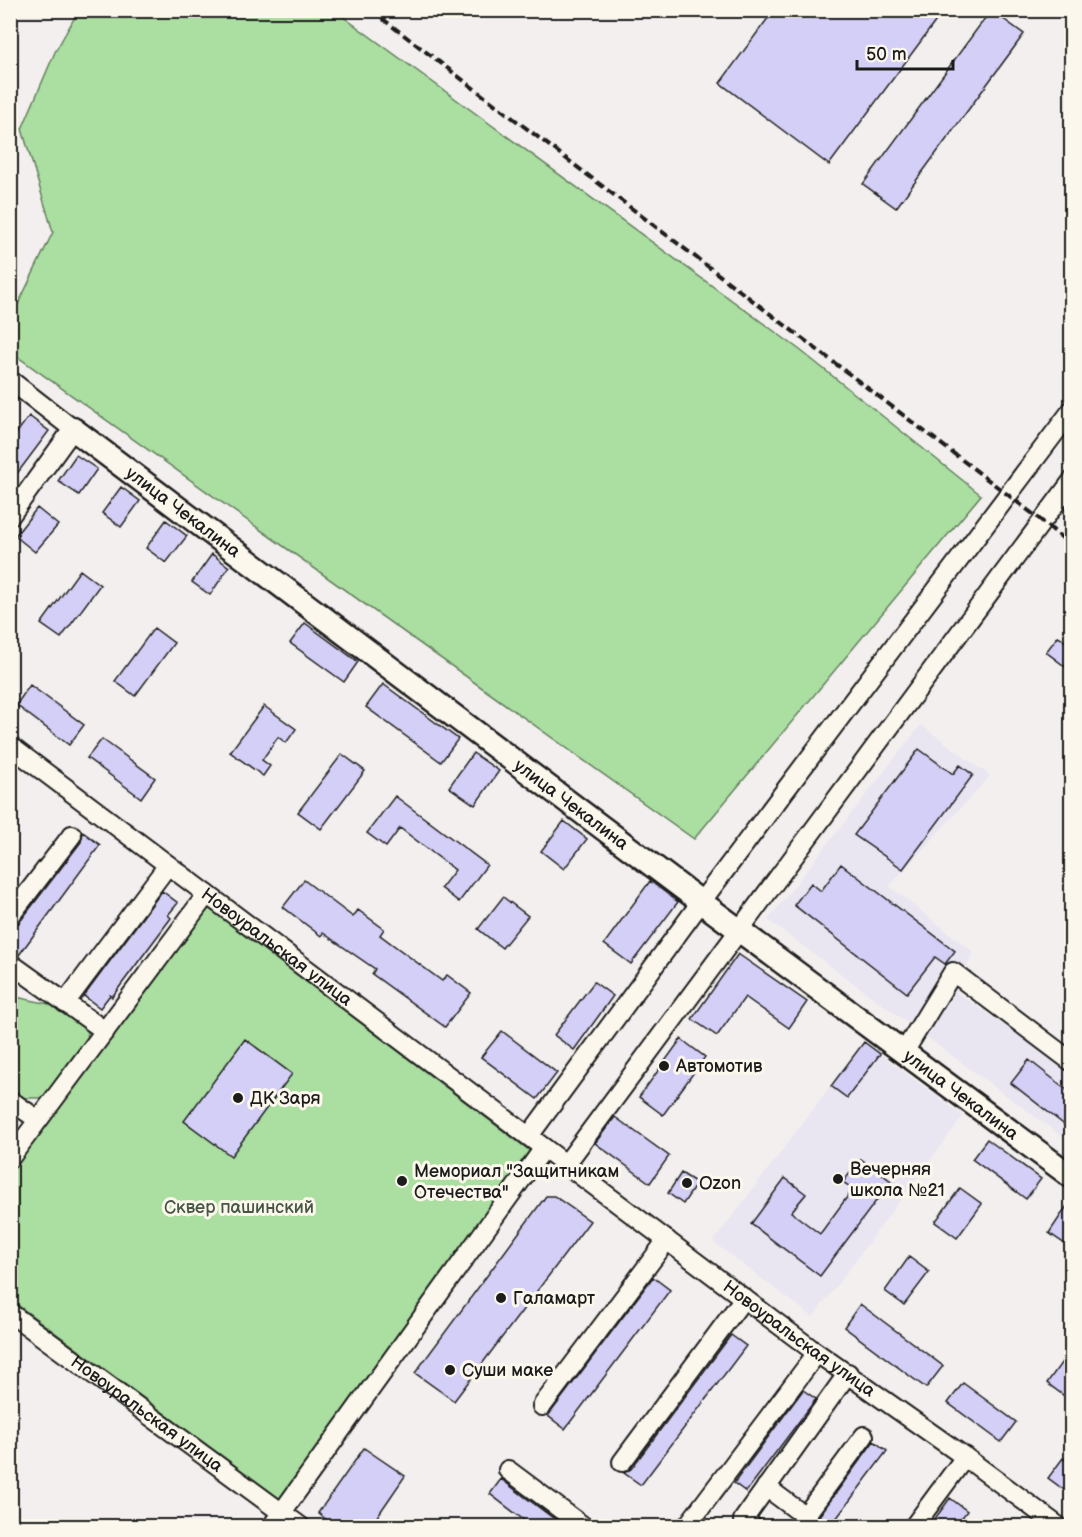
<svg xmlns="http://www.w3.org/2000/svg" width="1082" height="1537" font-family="'Balsamiq Sans',sans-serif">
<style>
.built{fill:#e9e5f1}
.green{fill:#aadfa1;stroke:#637e5e;stroke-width:1.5}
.building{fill:#d3cff7;stroke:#1c1c1c;stroke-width:1.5}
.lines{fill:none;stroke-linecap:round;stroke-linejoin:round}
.minor-casing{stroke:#1c1c1c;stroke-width:22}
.major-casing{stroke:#1c1c1c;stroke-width:27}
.minor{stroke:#fbf7ec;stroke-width:18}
.major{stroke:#fbf7ec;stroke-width:22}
.rail{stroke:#1c1c1c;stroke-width:4;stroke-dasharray:9 4.5;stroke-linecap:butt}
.poi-dot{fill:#1c1c1c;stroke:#fbf7ec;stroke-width:2}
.labels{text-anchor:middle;stroke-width:6;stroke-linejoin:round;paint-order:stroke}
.street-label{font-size:18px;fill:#1c1c1c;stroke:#fbf7ec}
.poi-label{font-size:18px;fill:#1c1c1c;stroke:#fbf7ec;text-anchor:start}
.park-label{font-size:18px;fill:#475644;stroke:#fbf7ec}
</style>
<rect width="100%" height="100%" fill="#f3efee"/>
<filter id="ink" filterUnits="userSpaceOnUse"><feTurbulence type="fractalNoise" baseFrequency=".0167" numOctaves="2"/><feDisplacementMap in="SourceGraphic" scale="12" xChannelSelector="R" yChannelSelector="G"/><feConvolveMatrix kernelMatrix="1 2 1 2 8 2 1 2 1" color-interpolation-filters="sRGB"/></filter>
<g filter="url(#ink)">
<!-- built -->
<path class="built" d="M921 725 990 776 889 886 973 952 956 992 1071 1072V1143L768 920Z
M864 1042 963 1116 813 1317 713 1242Z"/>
<!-- green -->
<path class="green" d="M79 10 335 11 800 350 981 495 694 839 11 352V319L53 232 22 129 55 52Z
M209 908 530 1151 280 1499 11 1300 10 1174Z
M11 996 49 1004 88 1028 87 1042 45 1098H23L11 1089Z"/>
<!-- building -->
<path class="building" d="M774 10H944L829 165 720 83Z
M991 10 1024 34 896 208 863 184Z
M29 416 49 431 10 483V442Z
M76 455 97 469 79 495 58 481Z
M121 487 140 501 121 527 102 513Z
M37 508 58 525 35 552 15 536Z
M166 520 187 536 166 563 146 548Z
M212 554 229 567 210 595 192 582Z
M80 570 100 585 61 638 41 624Z
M305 623 358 662 344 682 290 643Z
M154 628 174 643 135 696 115 681Z
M1058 636 1071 646V671L1046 652Z
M383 684 458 739 441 762 366 707Z
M30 685 84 725 69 745 16 705Z
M264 706 296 729 286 743 278 737 262 760 270 766 263 776 230 752Z
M102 739 155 778 141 798 87 758Z
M919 749 953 774 960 765 973 775 903 869 854 835Z
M473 753 499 771 475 805 449 787Z
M342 754 365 771 321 829 298 812Z
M395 796 487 865 459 902 441 888 455 870 400 828 386 847 367 833Z
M564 821 587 839 564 869 541 851Z
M83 832 100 845 19 955 12 952 10 951V927L19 923 81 842Z
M841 864 955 951 945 964 935 957 907 993 794 905 811 883 821 891Z
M304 880 353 917 358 910 384 929 380 935 442 981 447 975 471 993 445 1027 372 974 375 969 323 933 321 936 283 907Z
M650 881 678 902 631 964 604 944Z
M162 891 178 903 168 915 171 918 112 997 110 995 100 1008 84 996Z
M503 897 528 916 502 948 478 929Z
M738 954 807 1002 789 1028 745 997 717 1036 692 1019Z
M594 982 613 996 574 1050 554 1035Z
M502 1031 557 1073 537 1099 481 1057Z
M245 1039 292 1074 231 1156 184 1121Z
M681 1039 705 1057 663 1115 639 1097Z
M864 1042 880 1054 847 1098 831 1086Z
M1029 1060 1071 1093V1130L1011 1083Z
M615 1117 669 1156 650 1183 595 1143Z
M987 1139 1041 1179 1026 1199 972 1159Z
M861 1159 891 1181 820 1276 751 1224 785 1178 806 1194 791 1212 820 1234 853 1189 843 1182Z
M681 1173 697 1183 683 1204 668 1193Z
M960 1188 982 1204 957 1238 935 1222Z
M546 1196H554L590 1221 454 1401 415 1373Z
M1071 1200V1248L1049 1233Z
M909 1257 929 1272 904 1305 885 1291Z
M653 1277 670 1290 565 1429 548 1416Z
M860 1304 943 1366 926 1388 844 1327Z
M731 1335 746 1346 641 1485 624 1473 631 1469Z
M1071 1349V1401L1047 1383Z
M963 1383 1016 1422 1001 1442 948 1403Z
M803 1390 816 1399 746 1492 734 1483Z
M874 1441 887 1451 830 1527H809L814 1523Z
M364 1448 405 1476 370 1527H336L318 1513Z
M1063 1458 1071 1464V1495L1048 1478Z
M501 1479 565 1527H533L490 1494Z
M950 1498 967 1511 955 1527H929Z"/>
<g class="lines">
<!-- minor casing -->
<g class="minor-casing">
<g id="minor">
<path d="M10 380 73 429 10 516"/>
<path id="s1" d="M10 746 810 1348 965 1457 1058 1526"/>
<path d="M10 916 72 835"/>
<path d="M10 963 105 1031"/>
<path d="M65 1003 168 865"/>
<path d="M904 1052 953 972 1072 1062"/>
<path d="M10 1100 38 1120"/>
<path d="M529 1136 701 902 1072 410"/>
<path d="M10 1158 207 894"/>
<path d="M566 1164 1072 481"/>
<path id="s2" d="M10 1313 300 1526"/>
<path d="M542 1406 667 1240"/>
<path d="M622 1462 744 1298"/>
<path d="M508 1470 583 1526"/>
<path d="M766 1487 805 1516 864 1436"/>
<path d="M272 1526 544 1148"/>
<path d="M687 1526 817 1353"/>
<path d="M752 1526 743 1520 848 1373"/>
<path d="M914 1526 965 1457"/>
</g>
</g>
<!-- major casing -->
<g class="major-casing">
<g id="major">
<path id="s3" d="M73 429 701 902 1072 1177"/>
</g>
</g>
<!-- minor -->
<use href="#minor" class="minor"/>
<!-- major -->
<use href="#major" class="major"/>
<!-- rail -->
<path class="rail" d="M371 10 1037 517 1072 546"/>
</g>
</g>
<!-- markers -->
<g class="poi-dot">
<circle cx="664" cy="1066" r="6"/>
<circle cx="238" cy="1098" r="6"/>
<circle cx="838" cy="1179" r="6"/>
<circle cx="402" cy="1181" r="6"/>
<circle cx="687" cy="1183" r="6"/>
<circle cx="501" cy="1298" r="6"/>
<circle cx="450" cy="1370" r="6"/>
</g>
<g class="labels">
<!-- street labels -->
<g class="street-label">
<text dy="6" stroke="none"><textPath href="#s3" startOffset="138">улица Чекалина</textPath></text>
<text dy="6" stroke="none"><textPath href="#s3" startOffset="624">улица Чекалина</textPath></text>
<text dy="6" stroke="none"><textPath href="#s1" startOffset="334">Новоуральская улица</textPath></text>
<text dy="6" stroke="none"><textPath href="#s3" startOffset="1110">улица Чекалина</textPath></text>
<text dy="6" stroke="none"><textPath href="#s1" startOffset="987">Новоуральская улица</textPath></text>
<text dy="6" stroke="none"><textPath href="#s2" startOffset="170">Новоуральская улица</textPath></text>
</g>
<!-- poi labels -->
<g class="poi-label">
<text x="676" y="1072">Автомотив</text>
<text x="250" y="1104">ДК Заря</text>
<text x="850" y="1175">Вечерняя<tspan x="850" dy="21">школа №21</tspan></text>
<text x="414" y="1177">Мемориал "Защитникам<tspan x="414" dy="21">Отечества"</tspan></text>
<text x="699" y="1189">Ozon</text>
<text x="513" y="1304">Галамарт</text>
<text x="462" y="1376">Суши маке</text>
</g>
<!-- park labels -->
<g class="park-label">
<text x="239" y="1213">Сквер пашинский</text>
</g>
</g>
<!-- margin -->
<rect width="1082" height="1537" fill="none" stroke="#fbf7ec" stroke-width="36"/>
<rect x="18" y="18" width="1046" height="1501" fill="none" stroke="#1c1c1c" stroke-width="2" filter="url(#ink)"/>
<!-- scale -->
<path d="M857 60v9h96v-9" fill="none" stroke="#1c1c1c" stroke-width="3"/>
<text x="866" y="60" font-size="18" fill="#1c1c1c" stroke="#fbf7ec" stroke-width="4.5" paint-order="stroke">50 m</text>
</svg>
